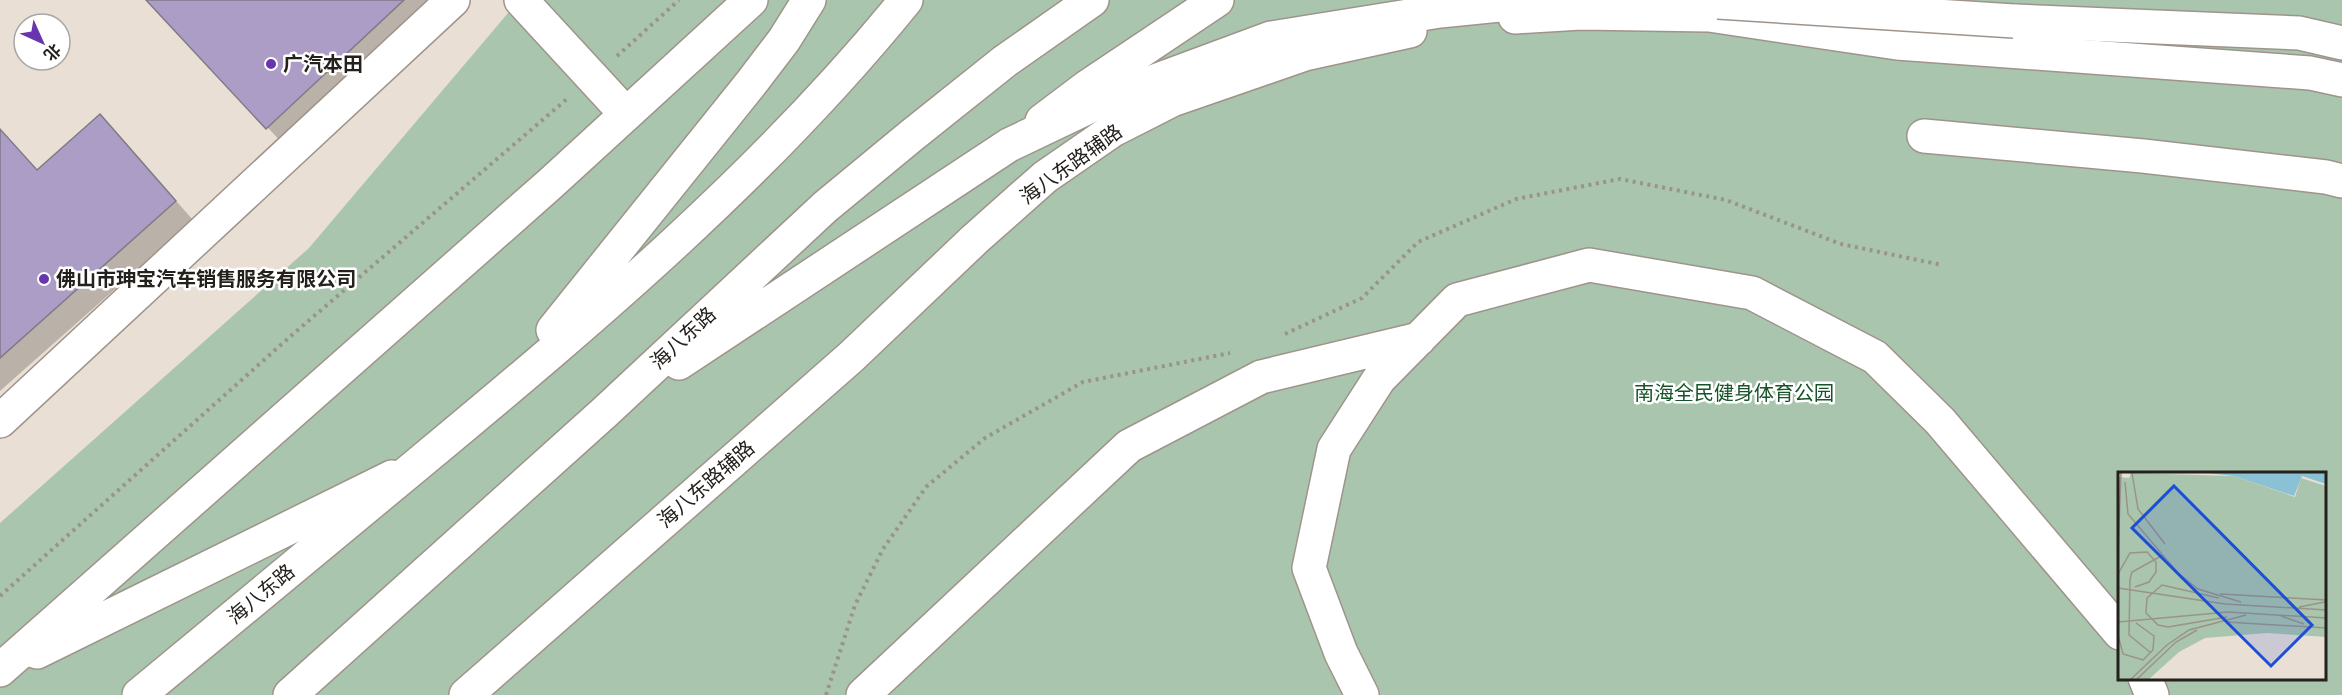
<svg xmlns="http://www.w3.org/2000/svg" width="2342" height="695" font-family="'Open Sans','Noto Sans SC',sans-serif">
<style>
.green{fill:#a9c5ad;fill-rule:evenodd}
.shadow{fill:#0003}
.building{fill:#ac9dc7;stroke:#7e7a86;stroke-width:1.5}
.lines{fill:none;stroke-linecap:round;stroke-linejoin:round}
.minor-casing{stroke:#9e948b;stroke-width:36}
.major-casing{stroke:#9e948b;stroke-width:36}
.highway-casing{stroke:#9e948b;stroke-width:36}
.path{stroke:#9a938b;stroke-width:4;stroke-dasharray:3 4.5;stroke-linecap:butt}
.minor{stroke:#fff;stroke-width:33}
.major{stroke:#fff;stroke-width:33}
.highway{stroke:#fff;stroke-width:33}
.highway-bridge-casing{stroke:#9e948b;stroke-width:36;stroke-linecap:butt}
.highway-bridge{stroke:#fff;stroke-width:33}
.poi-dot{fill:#6736ae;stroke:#fff;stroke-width:2}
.labels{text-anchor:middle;stroke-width:5;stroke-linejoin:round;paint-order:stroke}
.poi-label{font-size:20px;font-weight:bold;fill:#24201c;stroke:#fff;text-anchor:start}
.street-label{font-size:20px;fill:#24201c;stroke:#fff}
.park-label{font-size:20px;fill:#165328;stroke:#fff}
.inset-road{fill:none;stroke:#9a938a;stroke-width:1.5}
.view{fill:#1d4ed8;fill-opacity:0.15;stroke:#1d4ed8;stroke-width:3}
.inset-edge{fill:none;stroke:#24201c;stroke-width:3}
</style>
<rect width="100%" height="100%" fill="#e9dfd4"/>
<!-- green -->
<path class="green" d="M519 0H2342V695H0V523L309 248ZM2120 473H2326V678H2120Z"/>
<!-- shadow -->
<path class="shadow" d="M148 0H441L285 146Z
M0 129 38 171 117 134 193 220 0 391Z"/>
<!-- building -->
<path class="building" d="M146 0H404L266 129Z
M100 114 176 201 0 358V129L37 170Z"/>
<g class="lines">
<!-- minor casing -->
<g class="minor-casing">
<path id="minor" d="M521 0 626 114
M1042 121 1087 87 1217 0
M1924 136 2143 156 2326 177 2342 181
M0 421 453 0
M2145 678 2152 695
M863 695 1129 446 1261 377 1419 339
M1362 695 1341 653 1309 568 1334 449 1379 379 1457 300 1589 265 1752 293 1875 357 1940 421 2120 633"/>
</g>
<!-- major casing -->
<g class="major-casing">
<path id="major" d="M1515 17 1581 13 1709 15 1897 43 2310 73 2342 80
M37 652 392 477
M0 670 550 184 751 0
M466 695 851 357 975 239 1045 177 1113 130 1172 100 1305 54 1410 31"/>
</g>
<!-- highway casing -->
<g class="highway-casing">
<path id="highway" d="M1650 0 1718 2
M2014 21 2299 33 2342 43
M553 330 752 82 784 40 809 0
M679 363 1009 145 1101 101 1271 38 1440 11 1551 0
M139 695C234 616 329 537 424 459 595 317 766 173 906 0
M290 695 605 412 825 207 911 136 1005 61 1092 0"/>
</g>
<!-- path -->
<path class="path" d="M617 56 679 0
M1285 334 1362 298 1418 242 1516 199 1620 179 1726 200 1841 244 1942 265
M0 596 292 335 568 98
M826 695 855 605 883 549 926 487 985 438 1083 382 1230 353"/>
<!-- minor -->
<use href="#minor" class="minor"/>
<!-- major -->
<use href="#major" class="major"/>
<!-- highway -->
<use href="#highway" class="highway"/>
<!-- highway-bridge casing -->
<g class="highway-bridge-casing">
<path id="highway-bridge" d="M1718 2 2014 21"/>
</g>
<!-- highway-bridge -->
<use href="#highway-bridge" class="highway-bridge"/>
</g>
<!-- markers -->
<g class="poi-dot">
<circle cx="271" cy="64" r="6"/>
<circle cx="44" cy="279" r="6"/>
</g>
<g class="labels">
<!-- poi labels -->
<g class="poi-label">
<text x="283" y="71">广汽本田</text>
<text x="56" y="286">佛山市珅宝汽车销售服务有限公司</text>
</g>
<!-- street labels -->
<g class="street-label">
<text transform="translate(1071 164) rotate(-36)" y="7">海八东路辅路</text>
<text transform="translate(683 338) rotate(-43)" y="7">海八东路</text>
<text transform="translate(706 484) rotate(-41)" y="7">海八东路辅路</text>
<text transform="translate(261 594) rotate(-40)" y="7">海八东路</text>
</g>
<!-- park labels -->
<g class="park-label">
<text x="1734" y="400">南海全民健身体育公园</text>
</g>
</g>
<!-- overview -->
<g transform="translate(2118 472)">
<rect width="208" height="208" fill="#e9dfd4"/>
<path d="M13 1 116 4 177 25 183 6 208 14V165L149 161 87 166 61 180 30 208H0V5L11 6Z" fill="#a9c5ad"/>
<path d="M89 1H208V12L184 4 176 24 116 4Z" fill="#8ac1d4"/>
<path class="inset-road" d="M14 1 20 37 47 72M7 10 10 42 60 101 80 117 123 130M0 81 3 1M0 102 12 81 29 80 38 90V100L31 110 17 115M0 116 107 132 209 138M102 122 209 128M101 126 44 113 29 126 28 141 40 153 50 155 109 145M181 135 207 130M163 144 186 152M0 150 110 140 209 146M108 150 209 156M0 163 5 182 25 188 35 178 36 164 18 151M33 181 11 163 12 107 14 100 45 83M12 208 49 173 71 158 128 143M18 208 58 170 79 158"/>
<path class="view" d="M56 14 194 153 153 194 14 56Z"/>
<rect width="208" height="208" class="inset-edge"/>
</g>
<!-- north arrow -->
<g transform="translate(42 42) rotate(135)"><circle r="28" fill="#ffffff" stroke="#a7a6a4" stroke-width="1.5"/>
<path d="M0-4.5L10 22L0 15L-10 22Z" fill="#6736ae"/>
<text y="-9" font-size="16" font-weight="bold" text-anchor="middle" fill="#24201c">北</text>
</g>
</svg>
